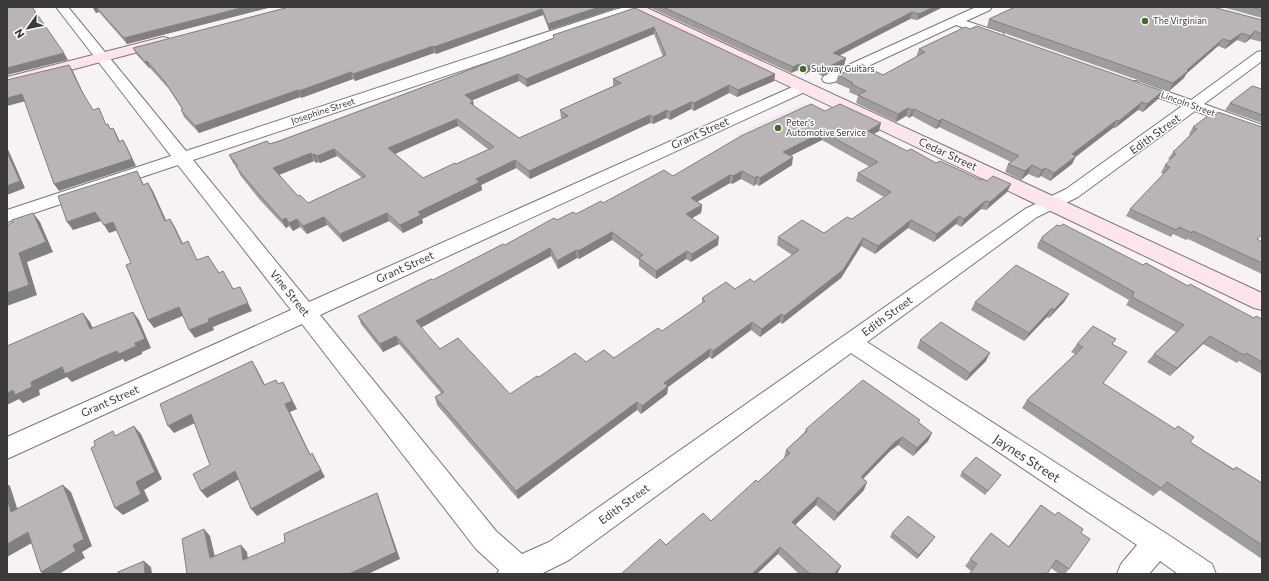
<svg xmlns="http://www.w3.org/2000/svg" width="1269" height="581" font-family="Commissioner,sans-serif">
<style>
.built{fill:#f5e7ea}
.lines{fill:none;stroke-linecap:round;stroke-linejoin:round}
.street-casing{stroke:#7b7778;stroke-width:2}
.secondary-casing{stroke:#7b7778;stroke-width:2}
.street{fill:#fff;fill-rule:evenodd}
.secondary{fill:#fee5eb;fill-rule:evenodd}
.wall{fill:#9f9c9d;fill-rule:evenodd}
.shaded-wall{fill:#827f7f}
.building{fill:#b9b5b6;stroke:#827f7f;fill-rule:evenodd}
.poi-dot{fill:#446b26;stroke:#fff;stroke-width:1.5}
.labels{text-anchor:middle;stroke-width:3;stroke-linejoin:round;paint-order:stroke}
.far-poi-label{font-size:9px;fill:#3b393a;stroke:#fff;text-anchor:start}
.far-street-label{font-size:9px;fill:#3b393a;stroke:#fff}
.street-label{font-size:11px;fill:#3b393a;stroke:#fff}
.near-street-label{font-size:13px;fill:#3b393a;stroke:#fff}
</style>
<rect width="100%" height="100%" fill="#f7f3f4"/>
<!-- built -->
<path class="built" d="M804 103 829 114 759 148 735 135Z"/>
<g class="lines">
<!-- street casing -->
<g class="street-casing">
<path id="street" d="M56 7H68L186 151 614 10 626 7H646L644 10 193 160 309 302 799 84 804 83 809 84 811 87 809 90 320 315 496 531 522 554 549 542 1025 209 1066 189 1182 106 1131 88 1129 85 1131 82 1136 81 1141 82 1191 100 1257 52 1262 51V61L1204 104 1262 125V135L1195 111 1078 197 1037 217 867 342 1167 534 1212 564 1216 574H1178L1160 561 1149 574H1117L1121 564 1137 545 851 353 569 560 541 574H497L499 570 476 549 302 324 7 459V437L291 310 178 165 7 222V210L171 156Z
M976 7H992L990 10 966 21 1003 33 1004 36 1003 39H993L956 25 834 82 829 83 824 82 822 79 824 76Z"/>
</g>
<!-- secondary casing -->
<g class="secondary-casing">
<path id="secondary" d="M627 7H645L1262 293V310L1254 308 629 10Z
M163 37 168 38 170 41 168 44 7 87V77Z"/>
</g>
<!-- street -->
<use href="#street" class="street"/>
<!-- secondary -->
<use href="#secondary" class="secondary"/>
</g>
<!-- wall -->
<path class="wall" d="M92 7H272L127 44 99 12 96 13Z
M289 7 614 9 549 30 543 15 436 54 434 53 355 81 353 79 301 98 300 97 199 133 184 117 181 110 182 109 169 89 150 68H149L136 54 133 48Z
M649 7H943L917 20 910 19 839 56 846 58 844 65 822 76 812 70 805 74 798 70 791 73Z
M1222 7H1262V18Z
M635 8 775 74 774 81 737 97 729 93 694 111 691 109 670 120 666 118 653 124 650 123 530 179 516 168 481 185 482 190 422 219 423 223 403 233 389 221 343 242 327 225 307 234 300 227 293 231 289 226 286 228 260 200 240 175 237 168 233 163 229 155 282 140 553 38V35ZM654 34 663 57 613 79V86L560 110 561 118 562 119 519 138 474 106 473 101 472 100 519 81 527 87ZM458 126 489 150 423 178 395 154ZM337 156 362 178 308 203 298 196 279 175 314 161 316 163 318 162 320 163Z
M989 19 1262 20V42L1250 39 1245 43 1237 40 1225 49 1218 46 1186 74 1184 78 1169 91 987 27Z
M970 29 1163 91 1158 99 1143 112 1138 110 1115 128H1113L1076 156 1072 164 1050 181 1041 176 1038 178 1028 174 1021 180 1005 172 1008 164 1011 162 939 127 936 129 912 116 909 118 906 116 896 122 856 103 858 96 849 92 850 89 836 83 838 75H883L916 57 919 49Z
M1262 89V123L1225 110 1230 103Z
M825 111 879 131 874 134 907 151 936 163 981 180 1011 184 1007 192 986 210 981 209 961 227 956 224 934 242 908 228 875 254 861 246 841 278 782 324 780 322 760 337 751 330 712 359 709 357 668 387 667 394 641 414 637 410 518 499 437 405 435 397 441 393 399 344 383 352 361 324 358 316 557 220 576 214 603 203 673 176ZM822 140 870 167 858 173 856 181 884 197 852 219 824 233 778 237 777 245 792 255 754 282 735 289 702 298V303L662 331 614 358 586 362 539 377 510 394 440 349 421 328 551 256 558 269 577 258 579 259 612 240 639 260V266L656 279 686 259 691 262 718 245 692 218 701 213 702 205 697 202 730 183 732 184 741 179 754 186 756 184 759 186 792 165 790 156Z
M1209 115 1258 240 1262 242V274L1188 239 1186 240 1173 234 1171 237 1126 216 1130 209 1164 174 1161 173 1165 165 1170 160 1168 159 1173 152 1190 135 1189 134 1193 127Z
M1042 237 1143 265 1254 318 1262 319V374L1239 361 1237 363 1203 344 1170 376 1147 362 1154 354 1176 332 1126 305 1129 300 1037 248 1038 245H1037Z
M1069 294 1064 302 1049 318 1047 317 1024 341 971 310 975 302Z
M920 340 986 361 966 381 917 348Z
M1077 344H1112L1103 383 1190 442 1234 469 1236 467 1262 483V559L1160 490 1153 496 1022 408 1027 400 1075 354 1071 352Z
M920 420 918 422 932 433 928 441 913 456 898 445 890 451 863 479 864 490 834 521 816 505 795 525 841 566 837 574H799L778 554 666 545 711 521 758 482 784 458 786 450 804 433 806 429Z
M962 472 1001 475 985 495 960 476Z
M1041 505 1081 533 1069 569 1065 574H1059L1051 568 971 571 965 566 991 533 1008 547Z
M892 533 932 541 917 559 890 537Z"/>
<!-- shaded-wall -->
<path class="shaded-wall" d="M93 7H96L99 12 96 13Z
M245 7H272L127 44 124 38Z
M599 7H620L549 30 548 24Z
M933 7H943L917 20 919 14Z
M542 9 543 15 436 54 434 47Z
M912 12 910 19 832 59 833 53Z
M654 27V34L527 87 526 79Z
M1255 31 1250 39 1245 43 1250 36Z
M1242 33 1237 40 1225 49 1230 41Z
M1223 39 1218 46 1186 74 1184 78 1169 91 1173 83 1187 70Z
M433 46 434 53 355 81 353 74Z
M64 53 68 60 7 75V68Z
M846 58 844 65 822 76 824 69Z
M147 61 150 68H149L145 62Z
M799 64 798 70 791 73 793 67Z
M813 64 812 70 805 74 806 67Z
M69 65 73 71 85 97 81 90Z
M351 72 353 79 301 98 299 91Z
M518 74 519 81 466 103 465 95Z
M775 74 774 81 737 97 738 90Z
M729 85V93L694 111V103Z
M298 90 300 97 199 133 195 126Z
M1163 91 1158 99 1143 112 1147 104Z
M22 94 26 101 7 106V98Z
M473 101 474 109 470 103Z
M691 102V109L670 120V112Z
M1142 102 1138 110 1115 128 1119 121Z
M908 108 906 116 896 122 898 114Z
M914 109 912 116 909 118 912 110Z
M667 110 666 118 653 124V117Z
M650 115V123L530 179 529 171Z
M457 119 458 126 390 156 388 148Z
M942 119 939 127 936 129 939 121Z
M1117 120 1113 128 1073 159 1076 156 1072 164 1050 181 1054 173 1072 154Z
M881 123 879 131 866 138 868 131Z
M113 128 117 135 123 149 119 142Z
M823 132 822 140 782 160 783 152Z
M123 140 127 147 136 166 59 191 54 184Z
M7 147 25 188 7 195Z
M334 149 337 156 320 163 317 156Z
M311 153 314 161 276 176 273 168Z
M315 154 318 162 316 163 313 155Z
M793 157 792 165 759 186 760 178Z
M515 160 516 168 481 185 482 190 422 219 423 223 403 233 400 225 418 212 476 179Z
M1032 165 1028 174 1021 180 1025 171Z
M1045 168 1041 176 1038 178 1042 170Z
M137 171 148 193 143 185Z
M742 171 741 179 732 184 733 176Z
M730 175V183L690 206 691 198Z
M757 176 756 184 754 186 755 178Z
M148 183 153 191 170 229 165 221Z
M1011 184 1007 192 986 210 990 202Z
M985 201 981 209 961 227 964 219Z
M702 205 701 213 685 222 686 214Z
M95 212 101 221 73 230 67 222Z
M33 213 40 222 53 252 27 262 37 295 7 306V293L19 253Z
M387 213 389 221 343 242 340 234Z
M959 216 956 224 934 242 937 234Z
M324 217 327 225 307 234 303 226Z
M286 218 289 226 286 228 282 220Z
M170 219 175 227 187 252 182 244Z
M297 219 300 227 293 231 289 223Z
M911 220 908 228 875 254 878 246Z
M113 222 118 230 109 233 104 225Z
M612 232V240L579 259 578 251Z
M719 237 718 245 691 262 692 254Z
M863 238 861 246 841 278 782 324 784 316Z
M550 248 551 256 418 329 416 321Z
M576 250 577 258 558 269 557 261Z
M687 251 686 259 656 279V271Z
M240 287 252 311 213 327 214 330 195 338 189 330 208 319Z
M1069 294 1064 302 1049 318 1054 310Z
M179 307 185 315 154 328 148 320Z
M1052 308 1047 317 1024 341 1029 333Z
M133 312 139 320 151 348 142 352V354L125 362 123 359 114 363 72 382 67 377 39 390 40 395 23 403 19 399 7 405V393L62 367 107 355 135 343Z
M83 313 90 322 97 337 90 329Z
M781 314 780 322 760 337 762 329Z
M752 322 751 330 712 359 713 351Z
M396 336 399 344 383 352 380 344Z
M1210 336 1203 344 1170 376 1177 368Z
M710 349 709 357 668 387 667 394 641 414 642 406 664 383Z
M990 353 986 361 966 381 970 373Z
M252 361 257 369 269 393 264 385Z
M283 382 297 409 290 412 314 462 310 455 285 404Z
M637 402V410L518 499 516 491Z
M191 414 197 422 174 433 168 426Z
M134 426 141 434 162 479 144 490 149 501 123 515 115 508 136 482Z
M932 433 928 441 913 456 917 448Z
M902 437 898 445 890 451 857 485 861 477 894 443Z
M312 453 325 477 257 516 251 509Z
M235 471 241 478 207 498 201 491Z
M867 482 864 490 834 521 838 513Z
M7 484 10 486 21 520 11 512 7 498Z
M63 485 71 492 92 546 82 552 85 558 59 574H43L41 572 73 545Z
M377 493 380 501 400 559 368 574H349Z
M818 497 816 505 790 530 792 522Z
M204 529 210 536 217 565 210 558Z
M28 532 37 540 7 557V544Z
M935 537 932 541 917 559 919 555Z
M241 545 247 552 249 567 243 560Z
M780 547 778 554 757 574H752Z
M144 561 151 567 152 574H145Z
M841 566 837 574H834Z"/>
<!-- building -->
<path class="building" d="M7 7H32L64 53 7 68Z
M96 7H245L124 38Z
M289 7H599L548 24 542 9 434 47 433 46 353 74 351 72 299 91 298 90 195 126 181 110 183 109 165 82 147 61 145 62 133 48Z
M663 7H933L919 14 912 12 833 53 846 58 824 69 813 64 806 67 799 64 793 67Z
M1015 7H1213L1262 20V34L1255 31 1250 36 1242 33 1230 41 1223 39 1187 70 1188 71 1173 83 989 19Z
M1251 7H1262V10Z
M635 8 775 74 738 90 729 85 694 103 691 102 670 112 667 110 653 117 650 115 529 171 515 160 476 179 480 182 418 212 421 215 400 225 387 213 340 234 324 217 303 226 297 219 289 223 286 218 282 220 257 192 236 167 238 166 229 155 267 141 270 144 282 140 554 38 553 35ZM654 27 666 55 613 79 621 83 560 110 568 116 519 138 470 103 473 101 465 95 518 74 526 79ZM457 119 494 147 456 164 455 163 423 178 388 148ZM334 149 366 176 308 203 300 195 298 196 273 168 311 153 313 155 315 154 317 156Z
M977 26 1163 91 1147 104 1142 102 1119 121 1117 120 1072 154 1076 156 1054 173 1045 168 1042 170 1032 165 1025 171 1008 164 1019 156 942 119 939 121 914 109 912 110 908 108 898 114 858 95 866 91 851 84 853 83 838 75 861 64 883 75 925 52 919 49 965 27 970 29Z
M69 65 81 90 93 110 99 108 106 125 108 124 110 129 113 128 119 142 123 140 132 159 54 184 22 94 7 98V80Z
M1252 86 1262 89V115L1230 103Z
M811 104 825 111 840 104 881 123 868 131 907 151 911 149 936 163 940 161 981 180 982 179 987 181 993 176 1011 184 990 202 985 201 964 219 959 216 937 234 911 220 878 246 863 238 843 270 784 316 781 314 762 329 752 322 713 351 710 349 664 383 668 386 642 406 637 402 516 491 435 397 444 392 396 336 380 344 358 316 431 279 433 280 503 244 505 245 554 218 557 220 573 212 576 214 601 201 603 203 664 170 673 176 741 136ZM823 132 878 162 858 173 891 192 852 219 847 217 824 233 802 220 778 237 799 250 754 282 750 279 735 289 726 282 702 298 705 301 662 331 658 328 614 358 604 350 586 362 575 353 539 377 537 376 510 394 458 338 440 349 416 321 550 248 557 261 576 250 578 251 612 232 643 255 639 258 656 271 687 251 692 254 719 237 686 214 702 205 691 198 730 175 733 176 742 171 755 178 757 176 760 178 793 157 783 152Z
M1218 112 1262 127V235L1257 239 1262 242V263L1193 231 1192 233 1179 227 1176 230 1130 209 1170 167 1165 165 1176 154 1173 152 1197 129 1193 127 1209 115 1213 116Z
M7 152 20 181 7 186Z
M137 171 143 185 148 183 165 221 170 219 182 244 188 241 197 260 208 256 219 273 223 271 233 289 240 287 248 303 208 319 209 322 189 330 179 307 148 320 126 265 131 263 113 222 104 225 95 212 67 222 58 196Z
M33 213 46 242 19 253 29 285 7 293V225L13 222 12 220Z
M1063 224 1143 265 1146 263 1188 286 1190 284 1254 318 1256 316 1262 319V362L1246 353 1244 355 1210 336 1177 368 1154 354 1184 325 1132 297 1134 292 1041 240 1043 238 1042 237 1057 225 1060 226Z
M1016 265 1069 294 1054 310 1052 308 1029 333 975 302Z
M133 312 145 339 135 343 136 346 119 354 117 351 107 355 65 374 62 367 31 382 32 387 15 395 13 390 7 393V346L83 313 90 329Z
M941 322 990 353 970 373 920 340Z
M1093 326 1116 339 1112 344 1127 352 1103 383 1175 429 1178 426 1194 437 1190 442 1234 470 1236 467 1262 483V545L1167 482 1161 488 1027 400 1083 347 1077 344Z
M252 361 264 385 276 380 278 384 283 382 292 401 285 404 310 455 312 453 321 470 251 509 235 471 201 491 193 474 210 465 191 414 168 426 160 404Z
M863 380 920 420 918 422 932 433 917 448 902 437 894 443 861 477 867 482 838 513 818 497 792 522 841 566 834 574H810L780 547 752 574H621L660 539 666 545 703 513 711 521 756 480 758 482 790 453 786 450 807 431 806 429Z
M134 426 155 472 136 482 141 494 115 508 91 448 95 446 94 441 113 431 115 436Z
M976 457 1001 475 988 491 962 472Z
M63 485 84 539 73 545 76 551 41 572 28 532 7 544V498L11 512Z
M377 493 396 552 349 574H187L182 539 204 529 210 558 241 545 243 560 285 542 284 534Z
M1041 505 1055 515 1058 512 1083 529 1081 533 1090 539 1069 569 1056 560 1047 574H969L977 564 970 559 991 533 1009 547Z
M908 516 935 537 919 555 892 533Z
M144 561 145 574H118V572Z"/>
<!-- markers -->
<g class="poi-dot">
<circle cx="1145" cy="21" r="4"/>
<circle cx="803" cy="69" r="4"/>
<circle cx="778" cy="128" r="4"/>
</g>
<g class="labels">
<!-- far-poi labels -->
<g class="far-poi-label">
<text x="1153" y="24">The Virginian</text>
<text x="811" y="72">Subway Guitars</text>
<text x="786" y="126">Peter's<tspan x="786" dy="10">Automotive Service</tspan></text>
</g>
<!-- far-street labels -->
<g class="far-street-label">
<text transform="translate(1188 104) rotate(20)" y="3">Lincoln Street</text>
<text transform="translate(323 111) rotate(-18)" y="3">Josephine Street</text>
</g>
<!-- street labels -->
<g class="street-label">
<text transform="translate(700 133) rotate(-24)" y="4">Grant Street</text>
<text transform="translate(1155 134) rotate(-36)" y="4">Edith Street</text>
<text transform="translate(948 154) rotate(25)" y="4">Cedar Street</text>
<text transform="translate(405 267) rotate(-24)" y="4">Grant Street</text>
<text transform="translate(290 293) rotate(51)" y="4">Vine Street</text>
<text transform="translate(887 316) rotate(-36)" y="4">Edith Street</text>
<text transform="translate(110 401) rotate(-24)" y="4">Grant Street</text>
<text transform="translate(624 504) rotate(-36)" y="4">Edith Street</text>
</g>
<!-- near-street labels -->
<g class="near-street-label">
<text transform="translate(1027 458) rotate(33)" y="5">Jaynes Street</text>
</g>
</g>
<!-- border -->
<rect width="1269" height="581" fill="none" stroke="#3b393a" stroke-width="16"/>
<!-- north arrow -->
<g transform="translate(28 28) rotate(237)" stroke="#ffffff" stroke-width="3" paint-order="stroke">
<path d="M0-3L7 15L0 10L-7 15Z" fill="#3b393a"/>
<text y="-6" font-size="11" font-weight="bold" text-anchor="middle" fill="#3b393a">N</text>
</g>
</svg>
